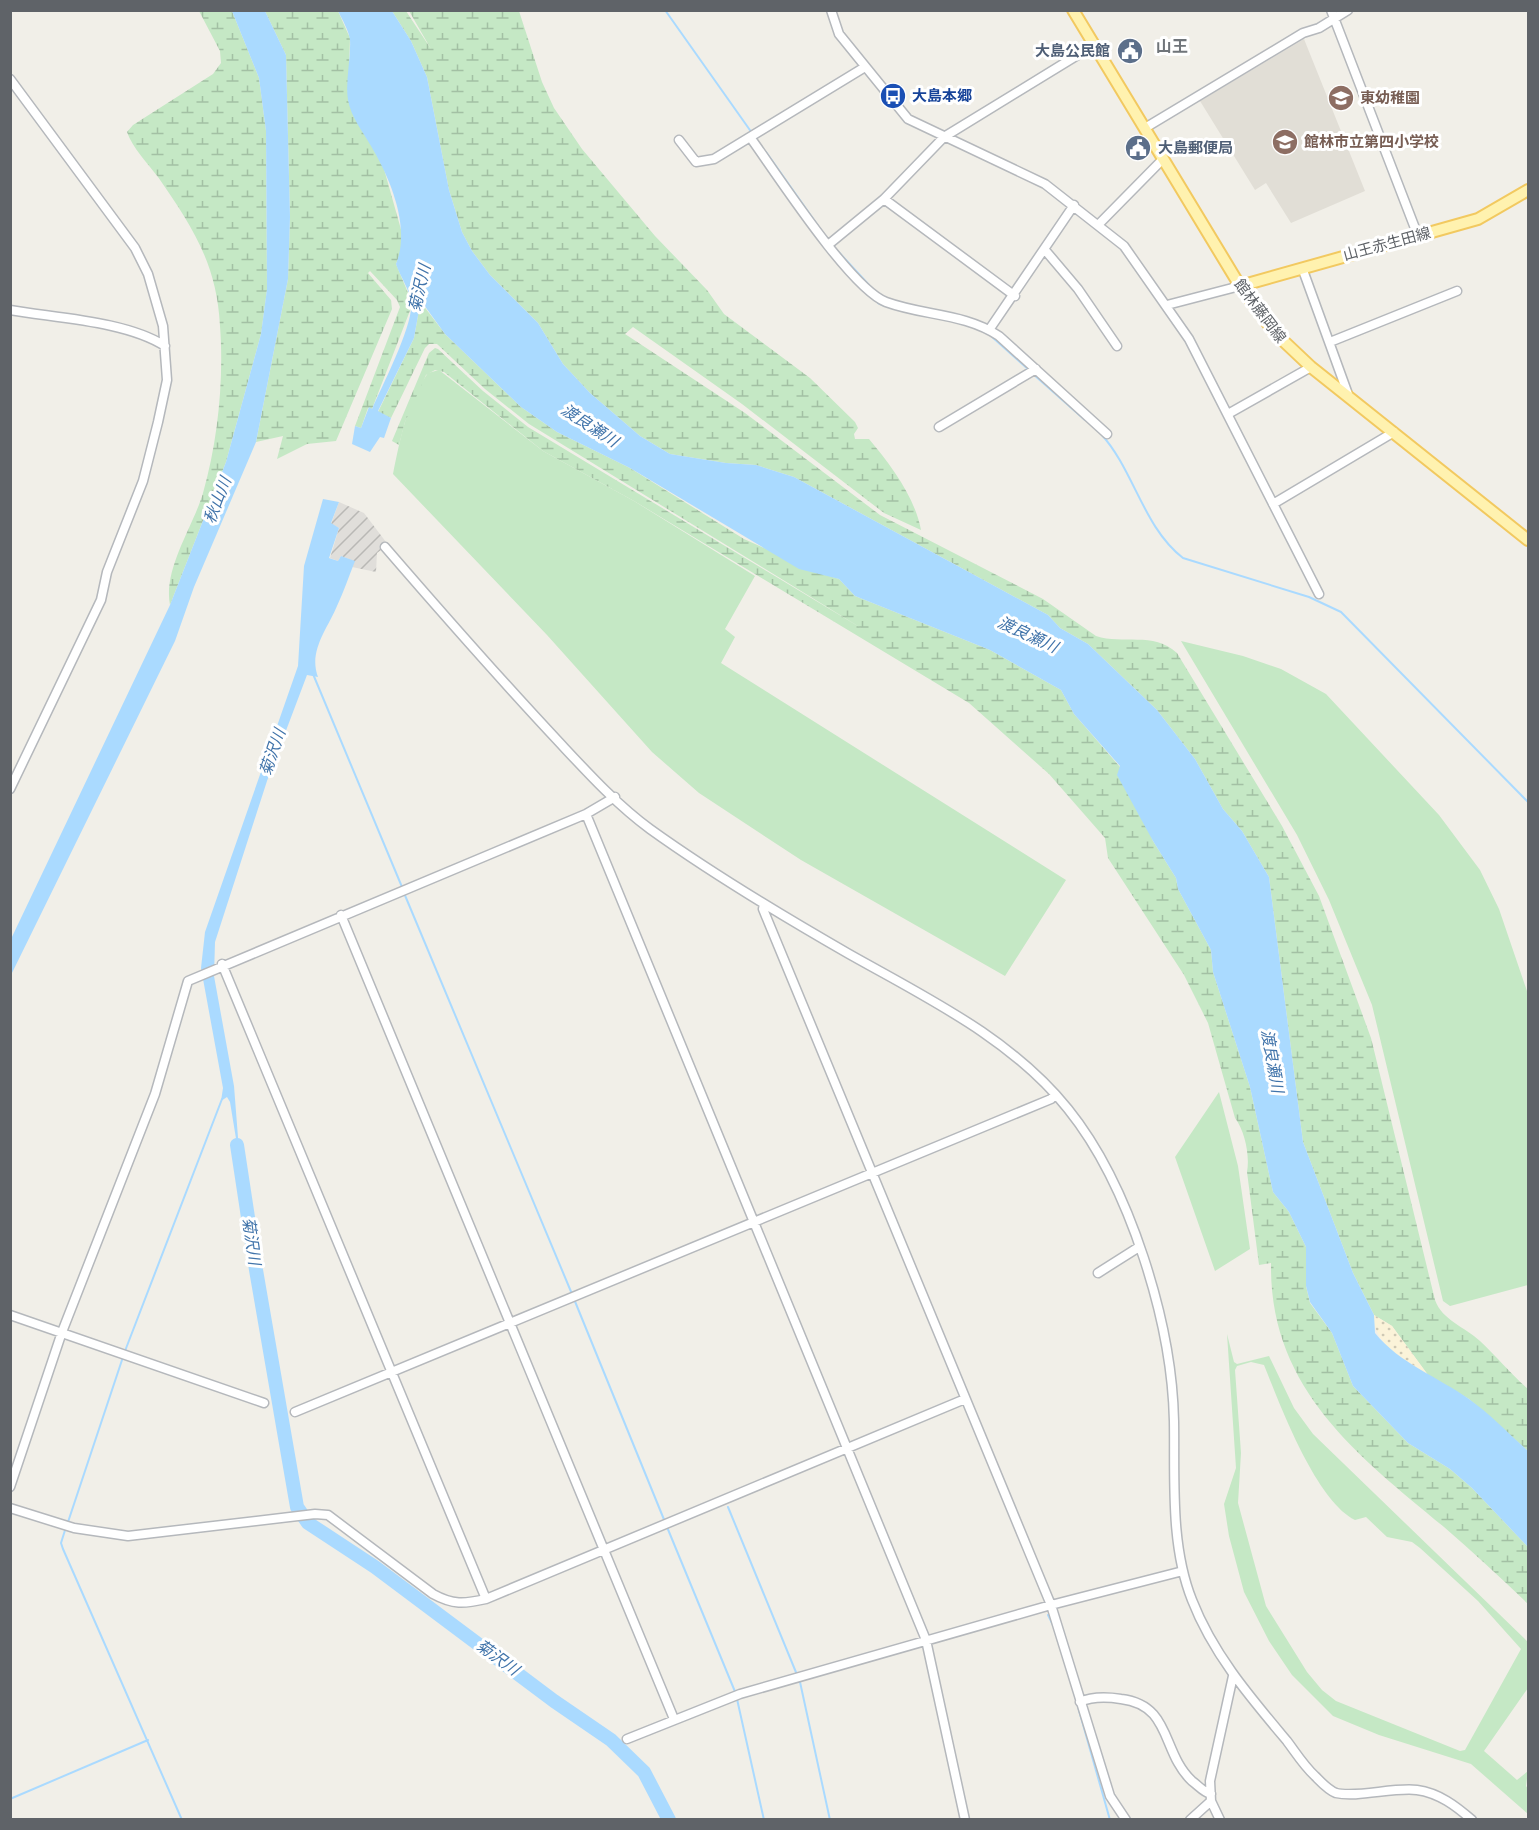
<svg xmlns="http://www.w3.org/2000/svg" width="1539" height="1830" font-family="Commissioner,'Noto Sans JP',sans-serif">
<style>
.industrial{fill:url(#industrial-furrows)}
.education{fill:#e1ded6}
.green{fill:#c5e8c5;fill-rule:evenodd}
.wetland{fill:url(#wetland-marsh)}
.sand{fill:url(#sand-dots)}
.water{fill:#aadaff}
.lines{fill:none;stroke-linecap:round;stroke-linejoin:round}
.stream{stroke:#aadaff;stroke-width:2}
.river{stroke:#aadaff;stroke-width:14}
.minor-casing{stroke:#b5b8bc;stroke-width:11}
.major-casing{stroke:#f2c960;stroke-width:14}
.minor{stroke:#fff;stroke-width:8}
.major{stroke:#fff2af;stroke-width:10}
.labels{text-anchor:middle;stroke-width:6;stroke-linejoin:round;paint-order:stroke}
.service-label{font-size:15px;font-weight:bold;fill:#4e5e75;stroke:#fff;text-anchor:end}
.transit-label{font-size:15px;font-weight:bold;fill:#164399;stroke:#fff;text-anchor:start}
.education-label{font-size:15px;font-weight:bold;fill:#785e54;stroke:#fff;text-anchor:start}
.street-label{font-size:15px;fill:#5f6368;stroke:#fff}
.neighbourhood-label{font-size:16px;font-weight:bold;fill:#70757a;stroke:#fff}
.water-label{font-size:16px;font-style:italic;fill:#4174aa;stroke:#fff}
</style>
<defs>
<pattern id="industrial-furrows" width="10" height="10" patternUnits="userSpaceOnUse" patternTransform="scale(1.5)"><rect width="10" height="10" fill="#e0deda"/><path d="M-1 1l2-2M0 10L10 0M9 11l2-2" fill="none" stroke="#b9b8b5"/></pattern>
<pattern id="wetland-marsh" width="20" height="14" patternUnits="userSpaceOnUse" patternTransform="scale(1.5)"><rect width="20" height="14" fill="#c5e8c5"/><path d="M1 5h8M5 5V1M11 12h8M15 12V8" fill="none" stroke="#a3c0a4"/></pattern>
<pattern id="sand-dots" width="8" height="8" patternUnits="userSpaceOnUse" patternTransform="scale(1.5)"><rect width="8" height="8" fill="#fbf3d9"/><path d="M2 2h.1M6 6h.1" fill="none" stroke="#cec8b4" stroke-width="1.8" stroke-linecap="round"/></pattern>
</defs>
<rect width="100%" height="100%" fill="#f1efe8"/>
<!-- industrial -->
<path class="industrial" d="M339 502 364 513 386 542 385 547 377 553 376 572 352 567 354 561 341 556 338 561 330 558 339 528 331 524Z"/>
<!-- education -->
<path class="education" d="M1304 39 1365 191 1291 223 1266 183 1255 190 1200 101Z"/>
<!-- green -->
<path class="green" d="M439 370 543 451 634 501 755 576 725 629 735 637 721 663 1066 880 1005 976 801 860 699 793 652 752 547 635 393 474C400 440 407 401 428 373Z
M1181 641 1243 656 1281 669 1326 694 1439 815 1480 870 1499 909 1528 994V1285L1450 1306 1443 1301 1372 1005 1329 900 1297 835Z
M1219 1092 1238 1166 1250 1249 1215 1271 1175 1157Z
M1227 1334 1234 1362 1237 1364 1269 1356 1294 1408 1313 1434 1528 1642V1688L1484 1751 1517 1780 1528 1771 1526 1786 1528 1789V1814L1471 1764 1379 1735 1333 1716 1292 1675 1269 1641 1244 1592 1229 1536 1224 1504 1236 1468ZM1251 1362 1264 1365C1280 1405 1316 1501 1355 1520L1366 1517 1387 1537 1412 1542 1420 1548 1478 1601 1521 1649 1465 1750 1460 1751 1336 1701 1322 1690 1307 1672 1266 1606 1238 1503 1241 1453 1235 1370 1237 1366Z"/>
<!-- wetland -->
<path class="wetland" d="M199 11H232L259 78 266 131 267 290 261 334 226 462 170 605C163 569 193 527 203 493 218 441 224 379 220 326 217 264 192 226 158 177 148 164 132 147 127 132L133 125 213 74 221 63 220 51Z
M265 11H338L350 38 348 100 384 169 402 233 401 252 396 264 411 300V308L372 409 368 408 361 428 355 426 400 307 397 300 370 271 368 273 391 300 392 309 336 441 307 444 277 459 283 436 256 442 288 279 290 217 286 55Z
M392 11H406L431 49 409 11H519L542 82 554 108 582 149 655 236 707 290 724 314 810 378 855 422 858 428 854 434 855 439H869C890 464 915 497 921 530L884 513 742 404 633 327 625 334 745 413 880 515 1043 599 1096 636C1123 645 1153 631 1177 653L1282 826 1319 896 1371 1038 1435 1300C1442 1320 1465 1327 1480 1341 1497 1357 1511 1374 1528 1389V1451L1469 1399 1428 1375 1392 1326 1374 1315 1353 1273 1303 1142 1269 877 1242 831 1223 809 1195 759 1157 710 1088 644 1060 628 1048 615 794 477 756 465 726 463 670 454 640 436 590 393 563 364 538 323 490 275 472 251 462 232 449 190 427 77 411 41Z
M423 305 445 334 521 407 557 432 630 468 744 539 820 573 839 579 855 596 990 650 1061 690 1074 714 1120 767 1153 841 1176 878 1178 889 1211 950 1213 972 1250 1087 1273 1192 1289 1212 1306 1247V1286L1310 1303 1332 1333 1353 1386 1408 1443 1450 1469 1472 1488 1528 1547V1604C1501 1578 1473 1552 1444 1527 1357 1455 1269 1388 1271 1263L1259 1265 1247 1172C1250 1156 1245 1131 1235 1118L1208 1023 1184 975 1108 858 1105 838 1049 774 969 703 634 501 543 451 444 372 435 370 426 375 405 422 399 445 392 441 429 353 435 348 438 349 483 391 528 427 866 631 529 424 485 389 437 344H429L425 348 391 418 378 412 414 338 419 310Z"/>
<!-- sand -->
<path class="sand" d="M1374 1315 1392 1326 1428 1375C1406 1359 1372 1345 1374 1315Z"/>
<!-- water -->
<path class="water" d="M232 11H265L286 55 290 217 288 279 256 442 194 587 175 641 11 975V939L170 605 226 462 261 334 267 289 266 131 259 78Z
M338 11H392L411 41 427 77 449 190 462 232 472 251 490 275 538 323 563 364 590 393 640 436 670 454 726 463 756 465 794 477 1048 615 1060 628 1088 644 1157 710 1195 759 1223 809 1242 831 1269 877 1303 1142 1353 1273 1374 1315 1375 1333C1399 1363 1438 1377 1469 1399 1490 1414 1509 1434 1528 1451V1547L1472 1488 1450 1469 1408 1443 1353 1386 1332 1333 1310 1302 1306 1286V1247L1289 1212 1273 1192 1250 1087 1213 972 1211 950 1178 889 1176 878 1153 841 1117 775 1120 766 1074 714 1061 690 990 650 855 596 839 579 799 569 630 468 557 432 521 407 445 334 424 305 419 310 414 338 378 411 391 418 384 438 380 437 370 452 352 444 355 426 361 428 369 407 372 409C382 386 414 324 411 303 410 289 400 277 396 264 411 227 390 178 371 146 363 132 351 117 348 100 345 81 351 60 350 40 349 31 342 19 338 11Z
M323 499 339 502 331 523 339 528 329 558 338 561 341 556 355 561C349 576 344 591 337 606 328 628 308 651 318 677L307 675 267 781 215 942 214 976 234 1086 240 1163 230 1102 227 1097 221 1101 223 1088 201 968 205 932 298 666 304 566Z"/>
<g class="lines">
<!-- stream -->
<path class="stream" d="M665 10 752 133
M766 152 821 230
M834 247 869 285
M878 303 885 306
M991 336 1029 370
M1033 374 1085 420
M1101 434C1134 470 1143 527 1183 558L1309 597 1341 612 1528 802
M313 674 402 887
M404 893 572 1294
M574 1299 665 1522
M125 1351 222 1099
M728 1507 800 1682 830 1820
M68 1522 123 1357
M66 1527 61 1543 63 1549 182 1820
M667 1527 736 1694
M1048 1615 1054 1627
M1073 1689 1110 1820
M737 1699 764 1820
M10 1799 148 1740"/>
<!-- river -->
<path class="river" d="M237 1145 256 1270 297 1507 308 1523 375 1567 554 1701 611 1740 644 1772 669 1820"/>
<!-- minor casing -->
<g class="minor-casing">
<path id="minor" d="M831 10 839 34 908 119 1045 184 1124 246 1189 339 1319 594
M1331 10 1418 236
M10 79 135 248 148 274 163 326 167 380 158 422 143 481 107 572 101 600 10 789
M1145 128 1303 33 1319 28 1348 10
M750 137C776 173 850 288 886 302 924 316 964 313 999 336L1107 434
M679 140 696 162 714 159 865 67
M884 199 1015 296
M1098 225 1163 159
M828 245 884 199 944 137 1094 45
M1045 250 1078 289 1117 346
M1304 268V273L1349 397
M1167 305 1240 286
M10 310C56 318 126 321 165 346
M989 330 1074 205
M1330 342 1457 291
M1228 414 1311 367
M939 427 1036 369
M1273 504 1394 432
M385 547C442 613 499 678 559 742 587 772 617 805 650 829 714 875 781 915 849 954 927 998 1011 1038 1068 1109 1130 1186 1172 1323 1174 1421 1175 1479 1170 1545 1192 1600 1213 1654 1250 1697 1287 1741 1296 1753 1304 1766 1315 1776 1321 1782 1328 1790 1336 1793 1357 1798 1394 1787 1417 1790 1439 1793 1456 1806 1472 1820
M586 814 926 1640 965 1820
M764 904 763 909 1051 1605 1110 1796 1126 1820
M341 915 674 1719
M222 964 486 1599
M1098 1273 1139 1247
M10 1315 264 1403
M295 1412 1051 1099 1055 1094
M10 1487 62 1332 155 1094 188 981 586 814 615 797
M10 1508 74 1528 128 1536 315 1514 328 1515 433 1594C453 1605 464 1604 486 1599L965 1399
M1080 1702C1093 1696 1108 1697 1121 1699 1172 1705 1161 1752 1192 1781 1199 1786 1203 1792 1211 1794
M627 1739 740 1694 1051 1605 1183 1571
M1190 1820 1211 1801
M1220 1820 1211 1801 1210 1781 1233 1676"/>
</g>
<!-- major casing -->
<g class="major-casing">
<path id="major" d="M1073 10 1240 286 1275 333 1311 367 1528 540
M1240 286 1478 219 1528 190"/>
</g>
<!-- minor -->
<use href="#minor" class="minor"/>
<!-- major -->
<use href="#major" class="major"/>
</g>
<!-- icons -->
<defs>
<g id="civic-disc" transform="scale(1.35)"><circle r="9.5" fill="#5c6f8a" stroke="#fff"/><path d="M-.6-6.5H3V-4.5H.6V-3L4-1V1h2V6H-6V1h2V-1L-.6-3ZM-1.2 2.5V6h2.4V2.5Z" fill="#fff"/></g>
<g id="bus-disc" transform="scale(1.35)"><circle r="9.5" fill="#1a4fb4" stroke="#fff"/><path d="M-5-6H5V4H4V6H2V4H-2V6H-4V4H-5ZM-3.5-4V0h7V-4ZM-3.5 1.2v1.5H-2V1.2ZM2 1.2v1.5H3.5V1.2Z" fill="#fff"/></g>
<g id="school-disc" transform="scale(1.35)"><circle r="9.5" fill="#8d6e63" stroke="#fff"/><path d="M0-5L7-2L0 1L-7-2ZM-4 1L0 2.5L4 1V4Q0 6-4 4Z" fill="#fff"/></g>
</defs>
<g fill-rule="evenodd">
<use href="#civic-disc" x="1130" y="51"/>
<use href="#bus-disc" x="893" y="96"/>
<use href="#school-disc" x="1341" y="98"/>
<use href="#school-disc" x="1285" y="142"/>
<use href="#civic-disc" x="1138" y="148"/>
</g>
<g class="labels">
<!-- service labels -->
<g class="service-label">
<text x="1110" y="56">大島公民館</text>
<text x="1158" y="153" text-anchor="start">大島郵便局</text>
</g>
<!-- transit labels -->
<g class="transit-label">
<text x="912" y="101">大島本郷</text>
</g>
<!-- education labels -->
<g class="education-label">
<text x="1360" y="103">東幼稚園</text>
<text x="1304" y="147">館林市立第四小学校</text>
</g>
<!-- street labels -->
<g class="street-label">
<text transform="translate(1387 244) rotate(-15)" y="5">山王赤生田線</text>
<text transform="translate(1260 311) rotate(53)" y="5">館林藤岡線</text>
</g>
<!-- neighbourhood labels -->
<g class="neighbourhood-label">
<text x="1172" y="52">山王</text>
</g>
<!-- water labels -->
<g class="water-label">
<text transform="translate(419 288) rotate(-77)" y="6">菊沢川</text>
<text transform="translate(590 425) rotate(33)" y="6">渡良瀬川</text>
<text transform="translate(217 500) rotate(-69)" y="6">秋山川</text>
<text transform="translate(1028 634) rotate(25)" y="6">渡良瀬川</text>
<text transform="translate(272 752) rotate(-71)" y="6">菊沢川</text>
<text transform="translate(1273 1061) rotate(80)" y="6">渡良瀬川</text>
<text transform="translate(252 1241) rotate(82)" y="6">菊沢川</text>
<text transform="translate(498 1657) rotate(36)" y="6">菊沢川</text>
</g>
</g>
<!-- border -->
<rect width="1539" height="1830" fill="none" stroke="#5f6368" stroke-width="24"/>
</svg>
